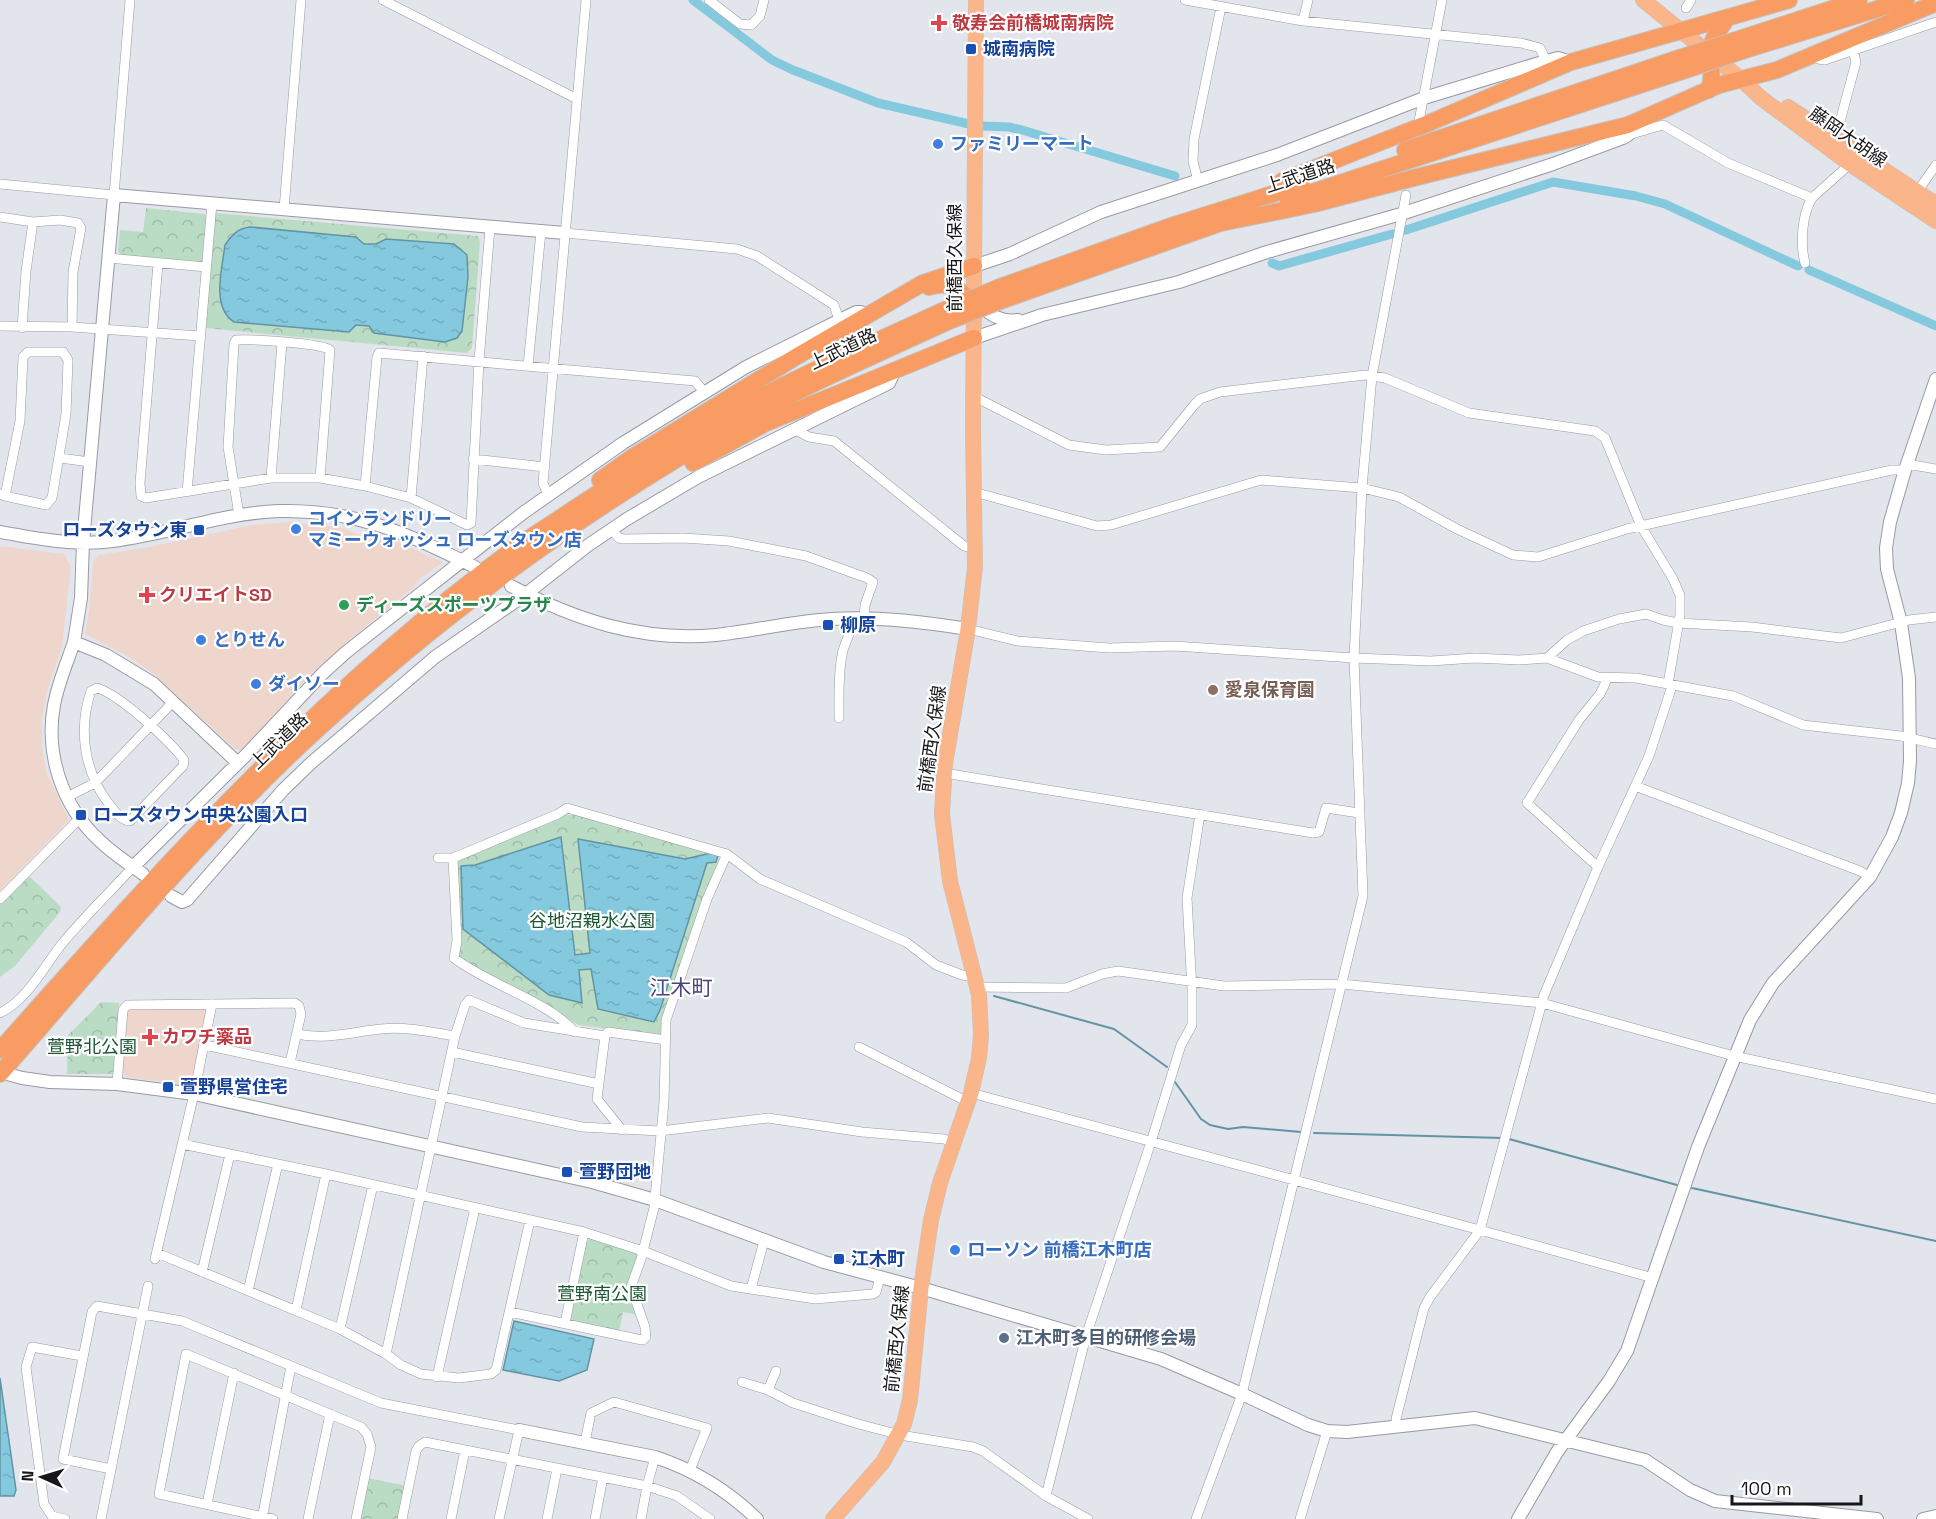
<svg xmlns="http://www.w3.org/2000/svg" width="1936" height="1519" font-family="'Space Grotesk','Noto Sans JP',sans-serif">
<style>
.commercial{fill:#eed6cc}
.park{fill:url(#park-crowns)}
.water{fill:url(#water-ripples);stroke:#6394a3;stroke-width:1.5}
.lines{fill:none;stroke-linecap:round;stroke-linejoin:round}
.stream{stroke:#6394a3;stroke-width:2}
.canal{stroke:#84c9de;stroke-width:9}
.minor-casing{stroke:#999aa1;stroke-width:10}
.tertiary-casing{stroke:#999aa1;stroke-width:14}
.primary-casing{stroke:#c3c3c3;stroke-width:16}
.trunk-casing{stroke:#c3c3c3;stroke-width:18}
.minor{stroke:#fff;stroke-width:9}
.tertiary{stroke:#fff;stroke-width:12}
.primary{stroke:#fab58a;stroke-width:15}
.trunk{stroke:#f89c63;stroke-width:16}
.trunk-bridge-casing{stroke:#c3c3c3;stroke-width:18;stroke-linecap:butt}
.trunk-bridge{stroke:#f89c63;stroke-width:16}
.health-dot{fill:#e0444e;stroke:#fff;stroke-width:2}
.transit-dot{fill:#1a4fb4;stroke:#fff;stroke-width:2}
.shop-dot{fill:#3f7fe0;stroke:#fff;stroke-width:2}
.leisure-dot{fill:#2e9e5b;stroke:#fff;stroke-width:2}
.education-dot{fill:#8d6e63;stroke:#fff;stroke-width:2}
.service-dot{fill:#5c6f8a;stroke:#fff;stroke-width:2}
.labels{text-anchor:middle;stroke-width:4.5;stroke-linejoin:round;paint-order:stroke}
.health-label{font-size:18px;font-weight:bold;fill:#be3a42;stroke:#fff;text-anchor:start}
.transit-label{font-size:18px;font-weight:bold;fill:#164399;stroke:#fff;text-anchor:start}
.street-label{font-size:18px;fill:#17171a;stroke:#fff}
.shop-label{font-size:18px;font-weight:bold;fill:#366cbe;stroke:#fff;text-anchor:start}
.leisure-label{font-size:18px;font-weight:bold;fill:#27864d;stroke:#fff;text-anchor:start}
.education-label{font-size:18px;font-weight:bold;fill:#785e54;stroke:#fff;text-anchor:start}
.park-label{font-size:18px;fill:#1c5734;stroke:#fff}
.service-label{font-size:18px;font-weight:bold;fill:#4e5e75;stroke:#fff;text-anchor:start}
.quarter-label{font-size:21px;fill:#4e417f;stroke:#fff}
</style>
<defs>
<pattern id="park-crowns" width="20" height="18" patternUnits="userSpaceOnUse" patternTransform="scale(1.5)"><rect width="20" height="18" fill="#bbdcc4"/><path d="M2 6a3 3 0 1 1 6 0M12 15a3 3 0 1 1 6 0" fill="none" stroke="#a0bca8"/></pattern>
<pattern id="water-ripples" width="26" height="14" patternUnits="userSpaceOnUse" patternTransform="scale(1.5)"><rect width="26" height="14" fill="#84c9de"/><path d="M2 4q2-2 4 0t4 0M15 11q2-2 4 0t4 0" fill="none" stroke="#71acbe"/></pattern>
</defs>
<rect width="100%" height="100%" fill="#e3e5ed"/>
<!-- commercial -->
<path class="commercial" d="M288 522 340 527 357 534 395 541 443 562 418 580 414 587 348 641 312 673 241 750 235 749 155 675 129 657 85 634 89 610 93 562 99 555 149 547 252 525Z
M0 546 64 554 71 566 62 647 47 691 42 720V745L46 772 69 820 0 891Z
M131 1008H204L208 1013 192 1083 186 1085 127 1077 122 1074 126 1013Z"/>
<!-- park -->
<path class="park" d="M146 208 205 214 207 217 203 261 199 264 122 257 118 251 120 230 143 232Z
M215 213 478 236 480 242 472 348 467 353 205 328Z
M565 815H577L720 855 691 935 661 1036 579 1025 473 968 458 956 456 867 458 861Z
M29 876 61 907 60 912 15 966 0 977V903Z
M101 1002 119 1003 114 1074H67L68 1035Z
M592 1237 637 1252 639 1256 628 1285 638 1315 623 1312 619 1332 574 1323 570 1318 586 1242Z
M368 1478 407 1486 400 1519H359Z"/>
<!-- water -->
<path class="water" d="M250 227 356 237 364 244H376L386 239 454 244 467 255 468 277 462 331 457 338 445 342 374 333 369 326 356 325 349 332 234 322C211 307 222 269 225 245 232 235 238 228 250 227Z
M561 837 575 955 590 953 578 839 685 859 711 853 718 855 716 862 707 863 660 1010 654 1022 598 1009 591 969 579 970 582 1003 549 995 463 929 461 866 475 865Z
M514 1321 594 1339 587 1370 559 1381 503 1370Z
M0 1378 16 1490 14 1496H0Z"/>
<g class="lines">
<!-- stream -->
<path class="stream" d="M994 996 1114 1029 1167 1067
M1175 1082 1201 1119 1210 1125 1228 1129 1243 1127 1301 1132
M1314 1133 1503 1138
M1509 1139 1677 1185
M1692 1188 1936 1241"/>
<!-- canal -->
<path class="canal" d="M693 0 772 60 793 70 878 103 969 124
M983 126 1009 127 1022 130 1175 176
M1406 230 1553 182 1636 196 1665 204 1798 266
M1272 263 1279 266 1286 264 1392 234
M1809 270 1936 326"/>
<!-- minor casing -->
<g class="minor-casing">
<path id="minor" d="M383 0 577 99
M709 0 740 24 751 25 760 16 764 0
M1185 0 1303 21 1521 43 1540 48 1546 61
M1686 8 1691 0
M1303 21 1308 0
M1814 53 1818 59 1825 60 1936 22
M1419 121 1442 0
M1628 135 1663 125 1728 163 1812 198
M1834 138 1838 129 1856 62 1853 50
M1198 181 1193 161 1194 139 1221 7
M0 184 114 195 130 0
M1917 192 1936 165
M284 209 301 0
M0 217 33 222 60 220 78 223 81 228 73 272 72 327
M565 233 737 249 757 256 834 305 839 320
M108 258 206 267
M158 263 140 483 141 496 146 498 271 478H320L365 486 411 498 467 525 471 523 479 361 490 228
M1805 263C1800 244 1802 214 1812 198L1850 164
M0 326 72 327 200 336
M22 328 26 271 33 222
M528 366 541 231
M973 396 1069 445 1106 450 1160 447 1195 404 1200 399 1220 392 1365 375 1385 378 1469 413 1595 431 1605 438 1641 526 1673 579 1680 595V615L1668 684
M796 430 809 437 834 441 964 546 975 549
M60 458 90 462
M473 459 545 467
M1907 464 1936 469
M271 478 282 343
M365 486 377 357 379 353 695 381 705 393
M187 492 212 203
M974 492 1097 526 1111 525 1261 480 1362 488 1399 497 1457 529 1513 555 1538 557 1627 529 1892 470H1905
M0 494 5 496 46 505 52 498 66 414 68 360 63 352H28L23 357 20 421 5 496
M548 495 543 483 586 0
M411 498 423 356
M239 515 228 447 234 344 236 340C251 339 321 343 330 350L320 478
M611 529 619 538 624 539 683 538 729 541 806 556 867 578 873 582 865 605 864 619
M968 629 1017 641 1109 648 1174 646 1354 658 1431 661 1475 658 1519 660 1547 658 1598 677 1636 678 1733 696 1803 725 1901 736 1936 744
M1547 658 1567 640 1583 631 1619 619 1646 614 1663 620 1678 623 1752 627 1841 638 1909 620 1936 617
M97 688C119 694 170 741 184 760L183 766 130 821C120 820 115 811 109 804 84 772 78 729 91 691Z
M839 718C839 698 838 676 842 655 844 642 853 632 852 618
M944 773 1313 833 1319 832 1326 808 1359 813
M1635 786 1860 871 1870 877
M67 797 95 783 173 702
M438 858H453L558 814 567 808 727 854 760 879 906 942 936 965 962 975 975 977
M453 858 457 941 454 958C489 985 546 1000 575 1032
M1598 867 1527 803 1579 720 1600 694 1605 684 1606 678
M0 899 80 818
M977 987 1066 988 1102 974 1118 971 1224 986 1341 984 1542 1003 1734 1056 1936 1099
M0 1013C27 1000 43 968 61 945 83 918 109 893 133 867
M297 1034C325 1040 352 1032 381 1029 405 1026 431 1032 455 1036
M605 1036 597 1099 622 1130
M205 1045 582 1127 660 1131 768 1118 862 1132 944 1139 953 1142
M859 1047 968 1102
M452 1052 599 1084
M117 1084 123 1010 127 1005 295 1003 299 1006 301 1014 290 1063
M971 1093 1480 1230 1653 1278
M182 1144 326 1174 584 1232 643 1251 731 1286 815 1299 873 1294 876 1292 880 1278
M157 1253 340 1329 386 1354 401 1365 421 1374 459 1378 491 1374 496 1370 530 1220
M155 1259 194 1094 212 1004
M202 1272 230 1154
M751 1289 764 1241
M248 1291 277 1168
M296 1310 326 1174
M510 1312 637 1339 643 1340 646 1337 645 1327 631 1287 641 1259 654 1208 664 1102 666 1020 707 899 727 854
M565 1323 584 1232
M340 1329 373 1185
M386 1354 455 1036 465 1005 469 1000 524 1023 605 1036 608 1032 666 1040
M437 1377 475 1208
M742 1382 768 1390 793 1403 855 1423 900 1435 973 1447 983 1451 1046 1496 1088 1519
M768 1390 776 1371
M1397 1425 1396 1419 1424 1308 1430 1297 1480 1230 1544 995 1598 867 1649 756 1672 686
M585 1442 591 1413 614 1402 707 1428 690 1470
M111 1469 63 1459 92 1312 97 1306 182 1321 381 1403 519 1430 499 1519
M1046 1496 1086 1336 1151 1142 1181 1045 1192 1025V990L1187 898 1200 814
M207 1504 234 1373
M65 1519 52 1516 44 1504 26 1367 32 1347 82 1356
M101 1519 148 1286
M262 1519 291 1366
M273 1519 159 1494 186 1354 361 1427 367 1434 371 1447 356 1519
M308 1519 330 1414
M402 1519 416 1451 419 1446 425 1442 647 1486 677 1496 710 1519
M451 1519 465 1450
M547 1519 557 1469
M595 1519 603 1477
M641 1519 647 1486 655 1457
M1196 1519 1242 1394 1363 896 1354 658 1362 488 1372 376 1406 195
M1300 1519 1327 1431"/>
</g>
<!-- tertiary casing -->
<g class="tertiary-casing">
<path id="tertiary" d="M974 266 1010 254 1101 212 1277 155 1424 98 1546 61 1558 58 1571 62
M977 304C990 314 1001 323 1018 320
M974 338 1042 315 1179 282 1267 252 1401 214 1553 164 1623 138 1628 135V125
M0 532C37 539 76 546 113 541 169 534 223 513 279 511 356 509 408 534 475 567
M511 586C575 620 642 642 716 635 755 631 793 621 832 619 877 616 924 622 968 629
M74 642C67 663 58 683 54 705 45 754 62 806 99 840 112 853 128 863 143 874
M238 763 154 684 106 655 74 642 81 598 83 542 114 195 565 233
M133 867 246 755 322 674 345 653 523 513 623 443 746 367 856 312H861L869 315
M171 896 182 902 187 900 283 790 311 763 435 657 526 594 587 546 627 519 698 477 889 383 894 372
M0 1072 22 1078 50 1082 117 1084 194 1094 592 1182 655 1200 824 1262 921 1288 1161 1359 1242 1394 1308 1425 1327 1431 1347 1432 1475 1418 1645 1460 1690 1490 1715 1501 1877 1519
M519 1430 655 1457C695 1470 727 1490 757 1519
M1518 1519 1557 1452 1609 1381 1627 1351 1698 1147 1750 1020 1773 983 1870 877 1892 837 1901 813 1908 783 1910 761 1909 678 1901 623 1887 569 1886 548 1890 522 1905 470 1936 379
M1923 1519 1936 1516"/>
</g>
<!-- primary casing -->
<g class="primary-casing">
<path id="primary" d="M1643 0 1742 80 1761 98 1850 164 1936 221
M1788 107 1936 204
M833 1519 883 1462 904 1424 910 1400 921 1288 931 1220 940 1183 971 1093 979 1058 981 1035 979 995 950 881 942 814 945 764 968 629 975 567 973 429 976 0"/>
</g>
<!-- trunk casing -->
<g class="trunk-casing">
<path id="trunk" d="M1736 40 1859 0
M1745 50 1906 0
M1709 90C1713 75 1711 71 1710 56 1709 41 1720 29 1728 17
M1405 150 1679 58
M1282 181 1429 123 1571 62 1789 0
M1288 200 1689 69
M1221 223 1314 204 1421 176 1628 125 1719 85 1777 70 1936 3
M929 287C951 280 958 290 974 302
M1000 287 1171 226 1301 185
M1000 301 1232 219
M693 463 766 423 974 338
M600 480 631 458 794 358 923 283 974 266
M0 1050C158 872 318 693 511 551 531 536 552 524 572 510 627 474 687 436 745 405 811 370 881 339 949 308
M0 1074C100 960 196 842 307 739 439 616 587 508 744 420 810 383 880 353 949 321"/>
</g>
<!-- minor -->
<use href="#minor" class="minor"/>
<!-- tertiary -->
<use href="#tertiary" class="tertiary"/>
<!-- primary -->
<use href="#primary" class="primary"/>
<!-- trunk -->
<use href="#trunk" class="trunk"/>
<!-- trunk-bridge casing -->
<g class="trunk-bridge-casing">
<path id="trunk-bridge" d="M1679 58 1736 40
M1689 69 1745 50
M949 308 1000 287
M949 321 1000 301"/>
</g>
<!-- trunk-bridge -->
<use href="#trunk-bridge" class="trunk-bridge"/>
</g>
<!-- markers -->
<g class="health-dot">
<path d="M936 14h6v6h6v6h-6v6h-6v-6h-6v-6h6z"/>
<path d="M144 586h6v6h6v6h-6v6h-6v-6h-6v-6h6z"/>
<path d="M147 1028h6v6h6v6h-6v6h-6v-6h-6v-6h6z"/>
</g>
<g class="transit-dot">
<rect x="965" y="43" width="12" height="12" rx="3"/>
<rect x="193" y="524" width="12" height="12" rx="3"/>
<rect x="822" y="619" width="12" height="12" rx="3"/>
<rect x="75" y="809" width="12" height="12" rx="3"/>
<rect x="162" y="1081" width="12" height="12" rx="3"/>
<rect x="561" y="1166" width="12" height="12" rx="3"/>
<rect x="833" y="1253" width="12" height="12" rx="3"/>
</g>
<g class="shop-dot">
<circle cx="938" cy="144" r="6"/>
<circle cx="296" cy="529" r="6"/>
<circle cx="201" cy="640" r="6"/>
<circle cx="256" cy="684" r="6"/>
<circle cx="955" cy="1250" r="6"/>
</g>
<circle class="leisure-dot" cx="344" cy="605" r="6"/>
<circle class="education-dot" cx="1213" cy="690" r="6"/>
<circle class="service-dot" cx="1004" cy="1338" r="6"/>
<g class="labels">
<!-- health labels -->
<g class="health-label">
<text x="952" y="29">敬寿会前橋城南病院</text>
<text x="159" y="601">クリエイトSD</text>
<text x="162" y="1043">カワチ薬品</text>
</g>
<!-- transit labels -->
<g class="transit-label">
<text x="983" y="55">城南病院</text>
<text x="187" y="536" text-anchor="end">ローズタウン東</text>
<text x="840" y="631">柳原</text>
<text x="93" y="821">ローズタウン中央公園入口</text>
<text x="180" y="1093">萱野県営住宅</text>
<text x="579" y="1178">萱野団地</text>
<text x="851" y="1265">江木町</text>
</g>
<!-- street labels -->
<g class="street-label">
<text transform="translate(1848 137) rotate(35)" y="6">藤岡大胡線</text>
<text transform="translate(1300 176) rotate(-18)" y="6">上武道路</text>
<text transform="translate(955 258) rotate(-90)" y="6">前橋西久保線</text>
<text transform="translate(843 349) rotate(-25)" y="6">上武道路</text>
<text transform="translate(932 739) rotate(-82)" y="6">前橋西久保線</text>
<text transform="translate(279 741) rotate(-44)" y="6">上武道路</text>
<text transform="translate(897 1339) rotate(-84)" y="6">前橋西久保線</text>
</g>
<!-- shop labels -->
<g class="shop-label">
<text x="950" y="150">ファミリーマート</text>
<text x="308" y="525">コインランドリー<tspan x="308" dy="21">マミーウォッシュ ローズタウン店</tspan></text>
<text x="213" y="646">とりせん</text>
<text x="268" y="690">ダイソー</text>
<text x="967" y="1256">ローソン 前橋江木町店</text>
</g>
<!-- leisure labels -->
<g class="leisure-label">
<text x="356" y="611">ディーズスポーツプラザ</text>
</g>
<!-- education labels -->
<g class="education-label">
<text x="1225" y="696">愛泉保育園</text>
</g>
<!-- park labels -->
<g class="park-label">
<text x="592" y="927">谷地沼親水公園</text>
<text x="92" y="1053">萱野北公園</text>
<text x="602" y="1300">萱野南公園</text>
</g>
<!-- service labels -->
<g class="service-label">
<text x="1016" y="1344">江木町多目的研修会場</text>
</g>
<!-- quarter labels -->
<g class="quarter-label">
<text x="681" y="995">江木町</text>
</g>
</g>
<!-- north arrow -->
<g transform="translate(42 1477) rotate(274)" stroke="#ffffff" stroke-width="4.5" paint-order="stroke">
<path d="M0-4.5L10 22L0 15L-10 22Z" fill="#17171a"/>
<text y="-9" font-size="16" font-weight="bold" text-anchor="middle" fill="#17171a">N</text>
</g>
<!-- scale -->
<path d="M1732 1495v9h129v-9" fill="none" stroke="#17171a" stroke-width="3"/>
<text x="1741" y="1495" font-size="18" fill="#17171a" stroke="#ffffff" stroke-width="4.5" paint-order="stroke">100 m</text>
</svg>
